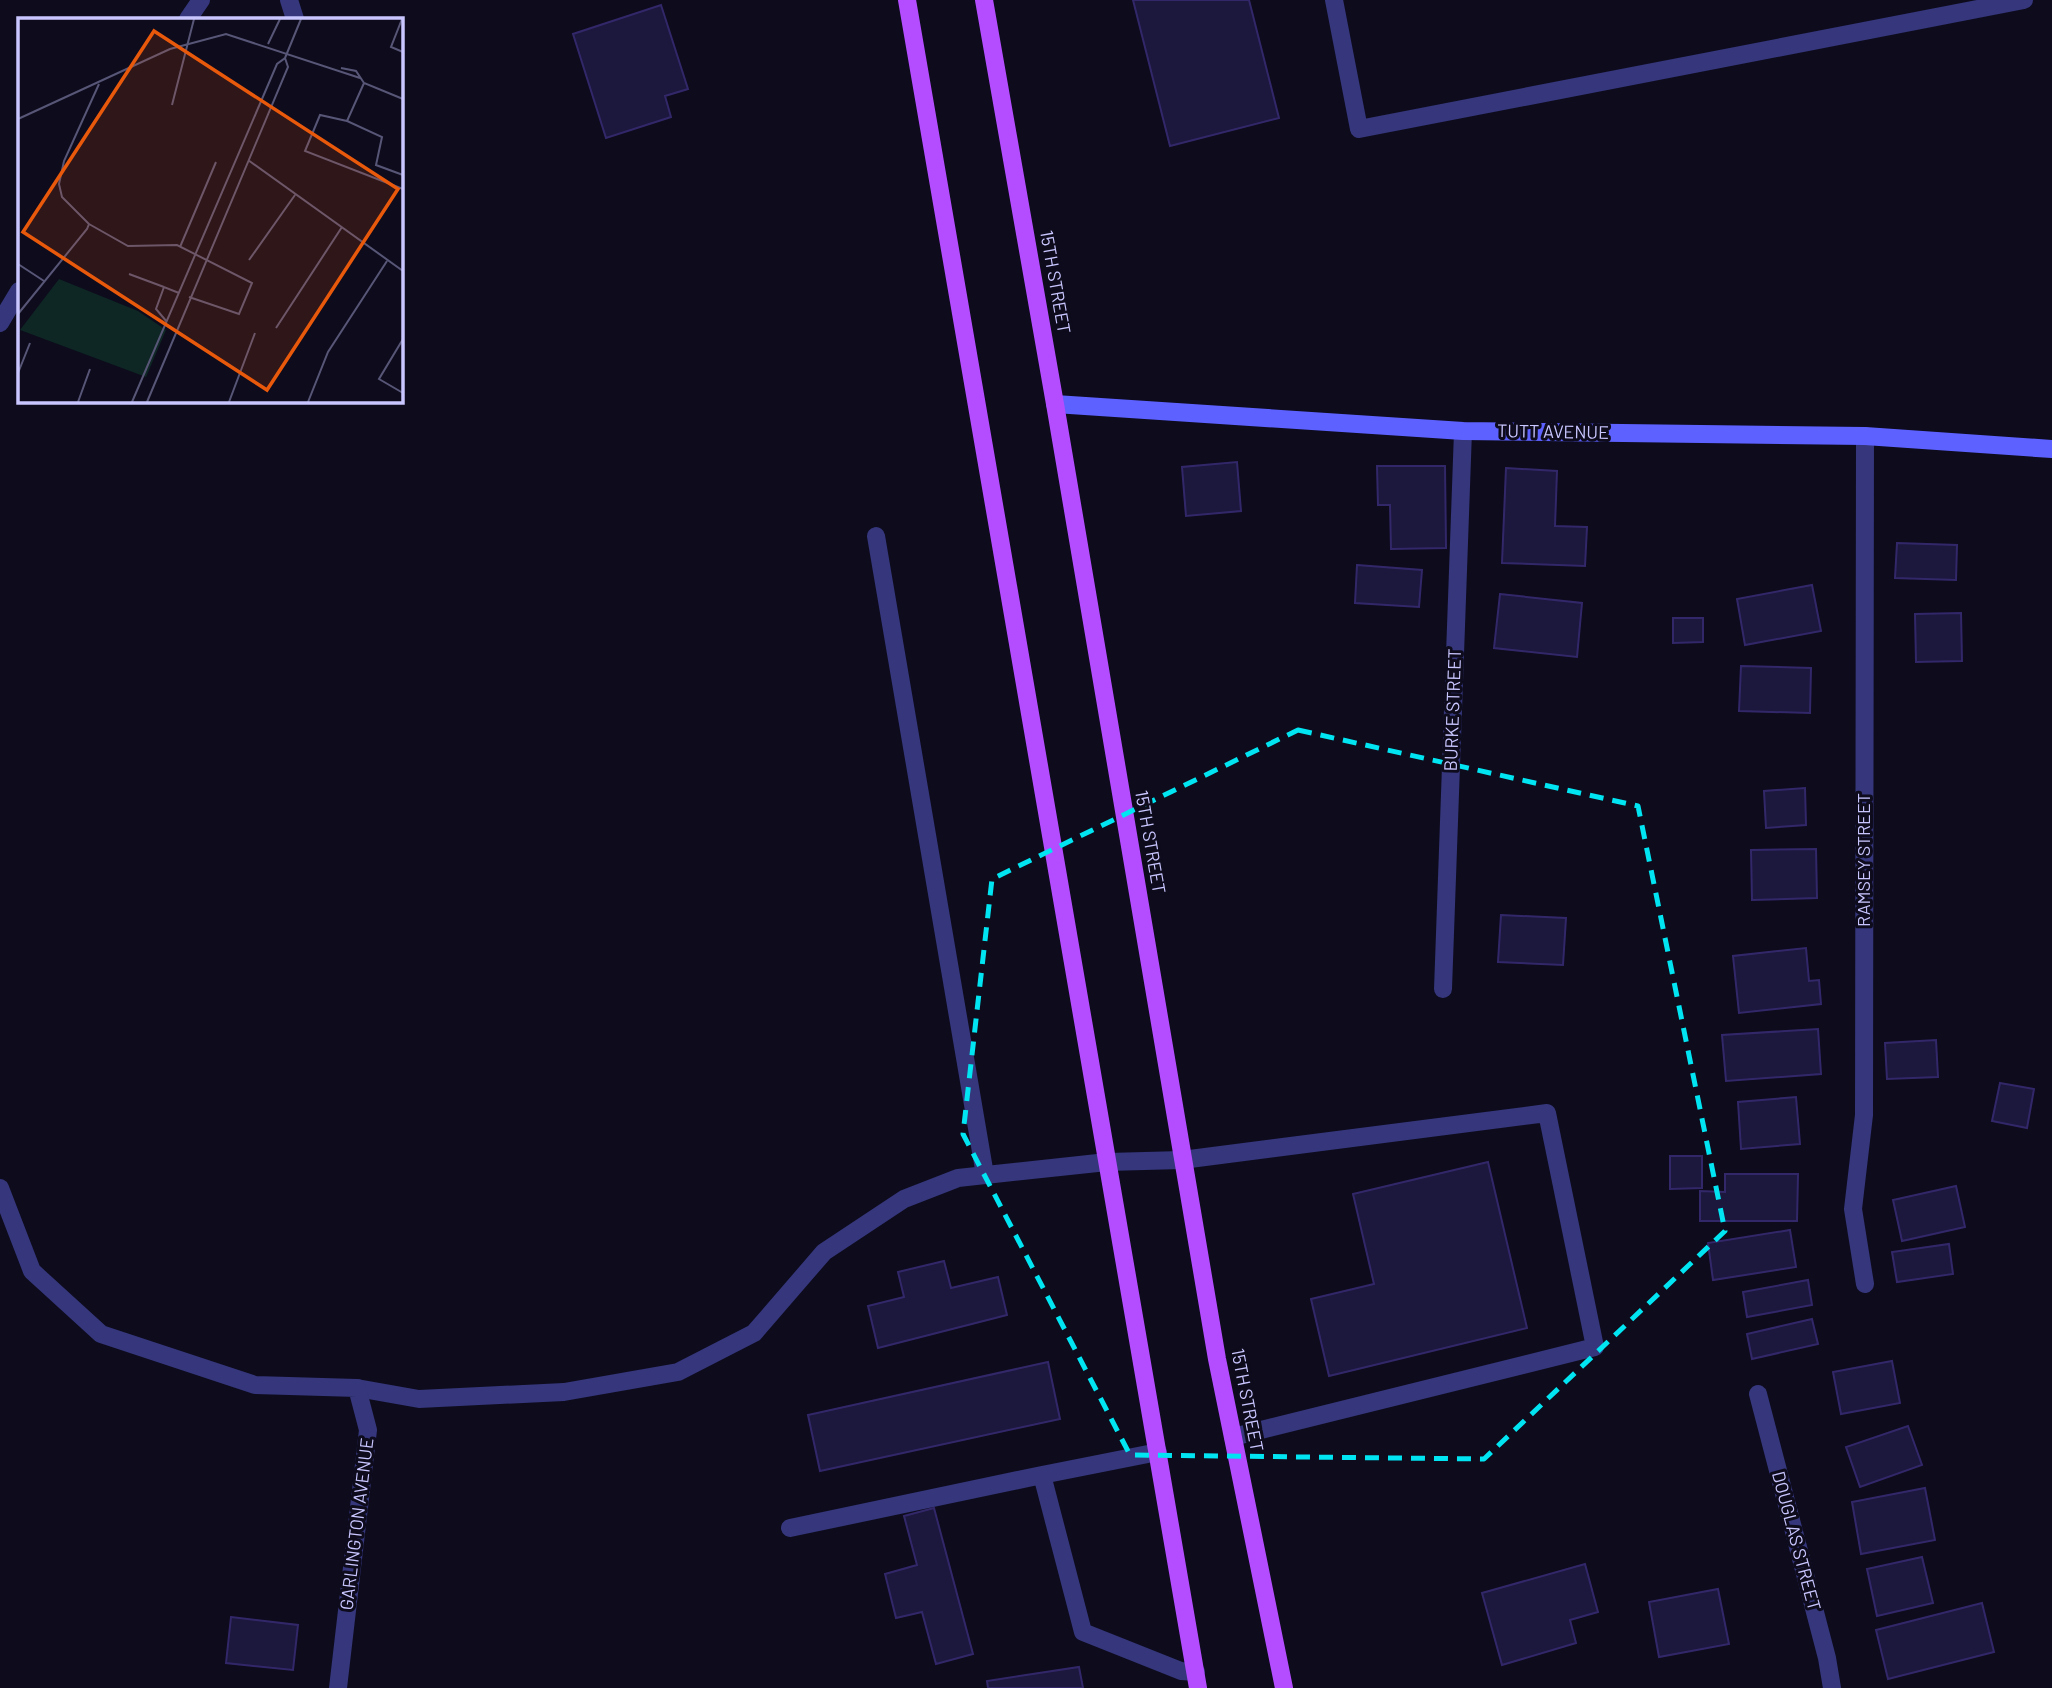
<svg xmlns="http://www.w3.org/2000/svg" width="2052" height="1688" font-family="Barlow,sans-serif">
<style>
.building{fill:#1c173d;stroke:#322869;stroke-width:2}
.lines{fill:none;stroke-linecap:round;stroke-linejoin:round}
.lane{stroke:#35367b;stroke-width:18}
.street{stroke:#35367b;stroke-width:18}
.secondary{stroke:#5d61ff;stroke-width:18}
.primary{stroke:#b34dff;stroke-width:18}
.marked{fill:none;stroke:#00e5f1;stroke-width:5;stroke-dasharray:14 9;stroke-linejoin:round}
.labels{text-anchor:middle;stroke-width:6;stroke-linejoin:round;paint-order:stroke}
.street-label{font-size:18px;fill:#c9c6ff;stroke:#0d0b1c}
.inset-road{fill:none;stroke:#585677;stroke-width:2}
.view{fill:#e8590c;fill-opacity:0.15;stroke:#e8590c;stroke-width:3.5}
.inset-edge{fill:none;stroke:#c9c6ff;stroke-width:3.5}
</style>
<rect width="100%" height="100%" fill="#0d0b1c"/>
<!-- building -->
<path class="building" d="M1133 0H1249L1279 118 1170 146Z
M661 5 688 89 665 96 671 117 606 138 573 34Z
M1237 462 1241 511 1186 516 1182 467Z
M1377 466H1445L1446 548 1391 549 1390 505H1378Z
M1506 468 1557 471 1555 526 1587 527 1585 566 1502 563Z
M1897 543 1957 545 1956 580 1895 578Z
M1357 565 1422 570 1419 607 1355 603Z
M1812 585 1821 631 1745 645 1737 599Z
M1500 594 1582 603 1577 657 1494 648Z
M1961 613 1962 661 1916 662 1915 614Z
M1673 618H1703V642L1673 643Z
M1741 666 1811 668 1810 713 1739 711Z
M1805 788 1806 825 1766 828 1764 791Z
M1816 849 1817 898 1752 900 1751 850Z
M1501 915 1566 918 1563 965 1498 962Z
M1806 948 1809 981 1819 980 1821 1004 1739 1013 1733 956Z
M1818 1029 1821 1074 1726 1081 1722 1035Z
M1936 1040 1938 1077 1887 1079 1885 1043Z
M2000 1083 2034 1089 2027 1128 1992 1121Z
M1796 1097 1800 1144 1741 1149 1738 1102Z
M1670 1156H1702V1188L1670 1189Z
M1488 1162 1527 1328 1329 1376 1311 1299 1374 1284 1353 1194Z
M1725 1174H1798L1797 1221H1700V1191L1725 1192Z
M1956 1186 1965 1227 1902 1241 1893 1200Z
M1790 1230 1796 1267 1713 1280 1708 1243Z
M1949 1244 1953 1274 1897 1282 1892 1252Z
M944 1261 951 1288 998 1277 1007 1315 878 1348 868 1306 904 1297 898 1272Z
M1808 1280 1812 1305 1747 1317 1743 1292Z
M1812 1319 1818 1344 1752 1359 1747 1334Z
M1892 1361 1900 1403 1841 1414 1833 1372Z
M1048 1362 1060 1419 820 1471 808 1415Z
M1908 1426 1922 1465 1860 1487 1846 1447Z
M1925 1488 1935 1540 1861 1554 1852 1502Z
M934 1508 973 1654 936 1664 922 1612 896 1618 885 1574 917 1565 904 1516Z
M1922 1557 1933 1603 1877 1616 1867 1569Z
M1585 1564 1598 1612 1570 1620 1576 1643 1502 1665 1482 1593Z
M1718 1589 1729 1644 1659 1657 1649 1602Z
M1982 1603 1994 1652 1888 1679 1876 1630Z
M231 1617 298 1625 293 1670 226 1663Z
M1079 1667 1083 1688H988L987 1681Z"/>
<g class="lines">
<!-- lane -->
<path class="lane" d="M1334 0 1359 129 2024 0
M876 536 985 1175
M357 1388 419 1399 564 1392 678 1372 754 1333 824 1252 904 1199 958 1178 1107 1162 1182 1160 1547 1113 1595 1347 1233 1437
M1158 1452 1042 1475 1083 1632 1181 1671 1196 1672
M790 1528 1042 1475"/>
<!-- street -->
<path class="street" d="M289 0 295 19
M188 19 201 0
M0 323 19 291
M1443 989 1463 431
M0 1188 32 1271 101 1334 255 1385 357 1388 368 1430 338 1688
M1865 1284 1853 1209 1864 1115 1865 436
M1758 1394 1827 1658 1832 1688"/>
<!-- secondary -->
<path class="secondary" d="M1055 404 1463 431 1865 436 2052 449"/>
<!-- primary -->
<path class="primary" d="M907 0 1198 1688
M984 0 1055 404 1217 1359 1284 1688"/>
</g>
<!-- marked area -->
<path class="marked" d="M1298 730 1638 806 1725 1231 1484 1459 1130 1455 963 1134 992 879Z"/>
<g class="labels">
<!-- street labels -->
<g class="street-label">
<text transform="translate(1055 282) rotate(80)" y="6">15TH STREET</text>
<text transform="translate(1553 432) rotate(1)" y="6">TUTT AVENUE</text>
<text transform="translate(1453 710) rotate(-88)" y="6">BURKE STREET</text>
<text transform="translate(1150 842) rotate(80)" y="6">15TH STREET</text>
<text transform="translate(1864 860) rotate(-90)" y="6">RAMSEY STREET</text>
<text transform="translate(1247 1400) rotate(79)" y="6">15TH STREET</text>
<text transform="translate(357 1524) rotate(-83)" y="6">GARLINGTON AVENUE</text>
<text transform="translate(1796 1541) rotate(75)" y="6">DOUGLAS STREET</text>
</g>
</g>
<!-- overview -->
<g transform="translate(18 18)">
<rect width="385" height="385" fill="#0d0b1c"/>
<path d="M41 261 120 293 148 312 128 359 2 312Z" fill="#0e2624"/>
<path class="inset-road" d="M384 1 373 29 385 34M250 26 262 1M323 50 338 53 346 65 385 81M346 65 329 103 364 119 358 147 385 157M154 87 176 1M0 101 152 31 208 16 342 60M329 103 302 97 287 133 385 171M230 142 385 253M71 206 110 228 159 227 234 265 221 296 171 279M162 229 198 144M231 242 277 177M0 246 26 263M111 256 146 269M0 296 69 211 71 206 44 179 41 166 46 143 81 66M149 304 138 291 146 269 161 275M258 310 324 209M385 321 361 361 385 375M0 355 12 325M60 384 72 351M114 384 259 46 267 40 283 1M129 384 270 49 267 40M211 384 237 315M290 384 310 334 369 243"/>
<path class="view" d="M136 13 380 171 249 372 5 214Z"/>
<rect width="385" height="385" class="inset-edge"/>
</g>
</svg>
